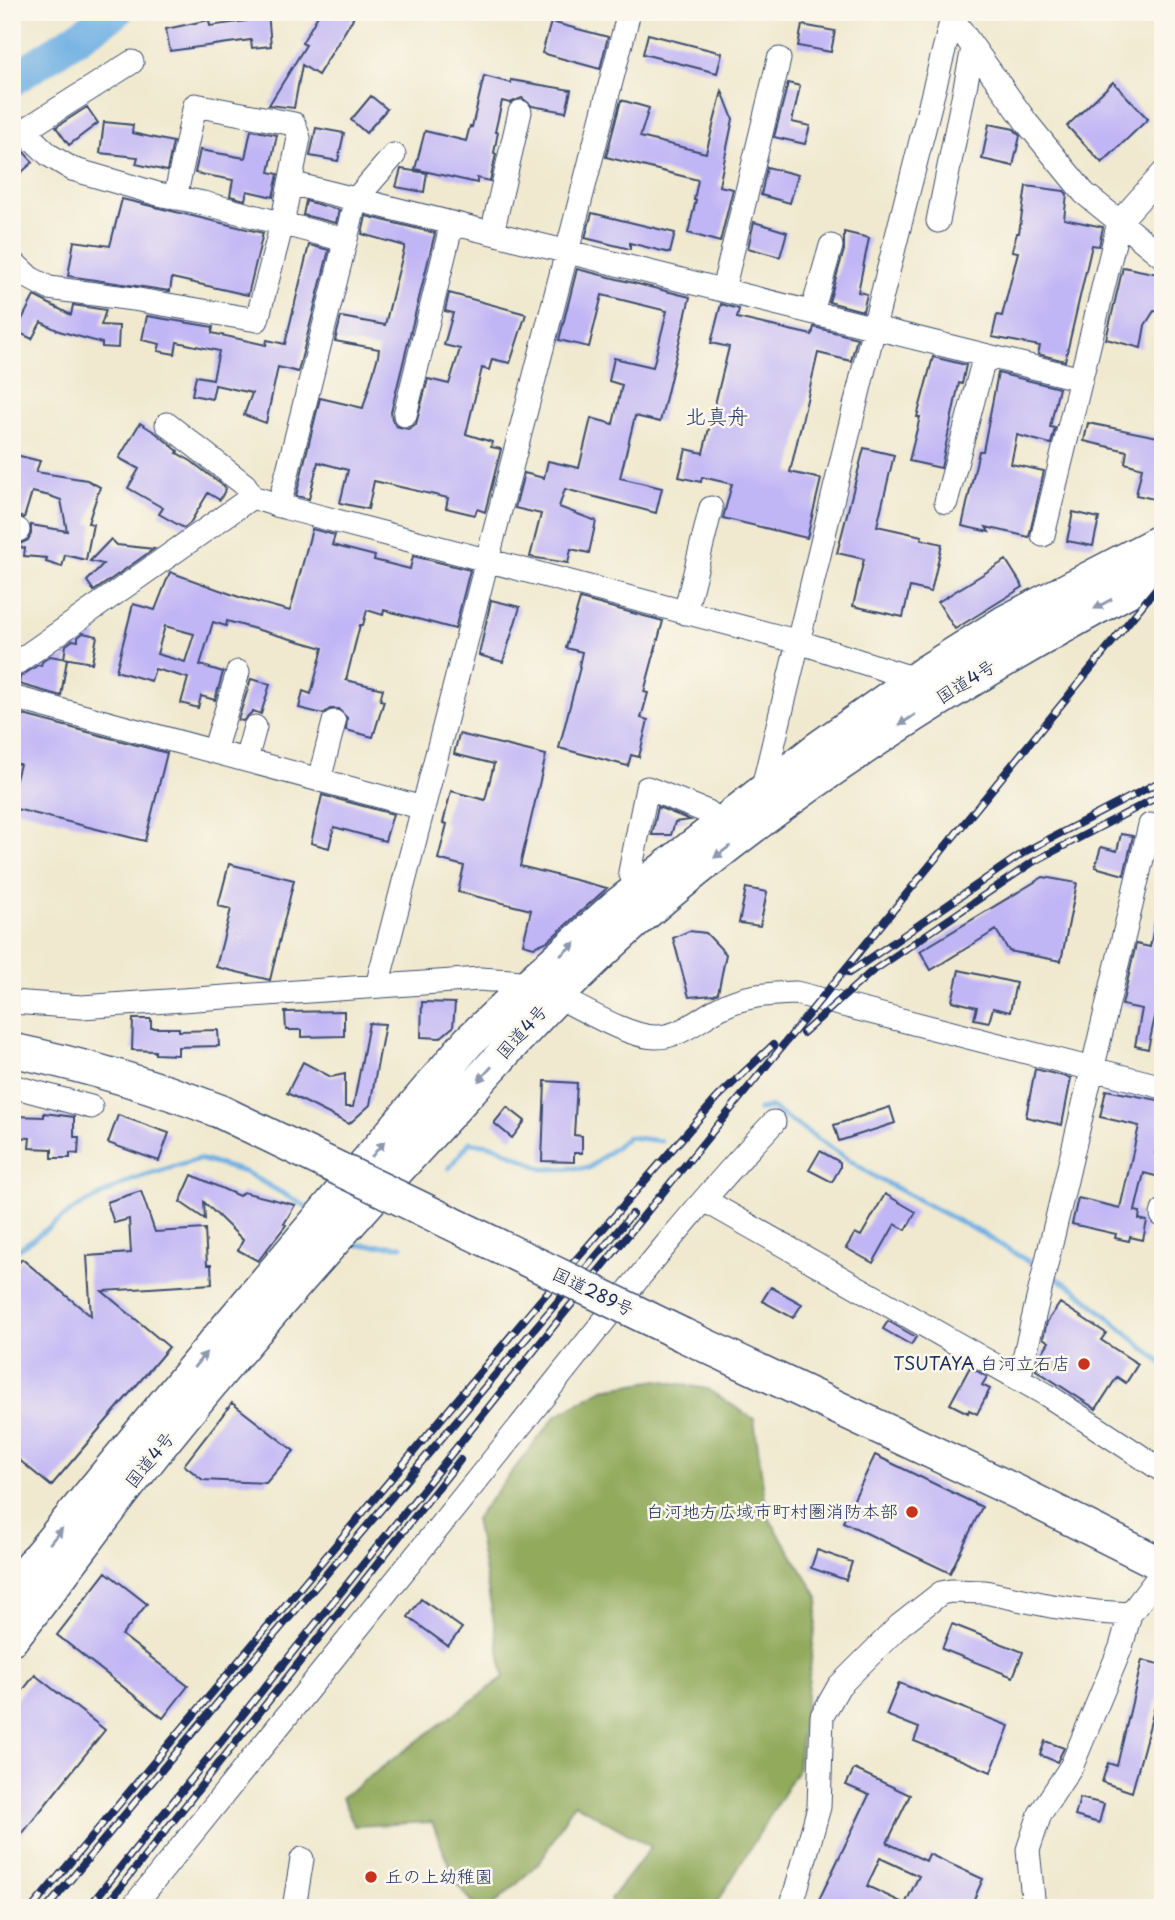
<svg xmlns="http://www.w3.org/2000/svg" width="1175" height="1920" font-family="'Playpen Sans','Klee One',sans-serif">
<style>
.forest{fill:#91aa5c;stroke:#566c5d;stroke-width:2}
.lines{fill:none;stroke-linecap:round;stroke-linejoin:round}
.stream{stroke:#70b0e3;stroke-width:5}
.river{stroke:#70b0e3;stroke-width:33}
.building{fill:#c1b6f5;fill-rule:evenodd}
.minor-casing{stroke:#3b4b6f;stroke-width:25}
.highway-casing{stroke:#3b4b6f;stroke-width:36}
.minor{stroke:#fff;stroke-width:23}
.highway{stroke:#fff;stroke-width:33}
.rail-casing{stroke:#1b2f5e;stroke-width:8}
.rail{stroke:#fbf7ec;stroke-width:5;stroke-dasharray:16;stroke-linecap:butt}
.highway-bridge-casing{stroke:#3b4b6f;stroke-width:36;stroke-linecap:butt}
.highway-bridge{stroke:#fff;stroke-width:33}
.oneway{fill:#8d97ae}
.poi-dot{fill:#c8321e;stroke:#fbf7ec;stroke-width:2.5}
.labels{text-anchor:middle;stroke-width:5;stroke-linejoin:round;paint-order:stroke}
.street-label{font-size:18px;fill:#1b2f5e;stroke:#fbf7ec}
.poi-label{font-size:18px;fill:#1b2f5e;stroke:#fbf7ec;text-anchor:end}
.quarter-label{font-size:21px;fill:#1b2f5e;stroke:#fbf7ec}
</style>
<rect width="100%" height="100%" fill="#fbf7ec"/>
<filter id="ink" filterUnits="userSpaceOnUse"><feTurbulence type="fractalNoise" baseFrequency=".0143" numOctaves="2"/><feDisplacementMap in="SourceGraphic" scale="14" xChannelSelector="R" yChannelSelector="G"/><feConvolveMatrix kernelMatrix="1 2 1 2 8 2 1 2 1" color-interpolation-filters="sRGB"/></filter>
<filter id="wash" filterUnits="userSpaceOnUse"><feTurbulence type="fractalNoise" baseFrequency=".00686" numOctaves="4" result="noise"/><feDisplacementMap in="SourceGraphic" scale="28" xChannelSelector="R" yChannelSelector="G"/><feGaussianBlur stdDeviation="1.57" result="paint"/><feColorMatrix in="noise" values="0 0 0 0 0 0 0 0 0 0 0 0 0 0 0 0 0 1.4 0 .05"/><feComposite in="paint" operator="in"/></filter>
<g filter="url(#wash)">
<rect width="100%" height="100%" fill="#f0e9cf"/>
<!-- forest -->
<path class="forest" d="M658 1380 707 1389 754 1419 767 1515 819 1598 797 1771 714 1908H614L610 1899 651 1847 574 1803 540 1862 490 1908H476L455 1880 432 1822 354 1826 342 1797 504 1677 475 1519 556 1416 603 1389Z"/>
<g class="lines">
<!-- stream -->
<path class="stream" d="M759 1110 770 1107 875 1177 983 1234 1039 1268
M449 1168 470 1142 495 1146 543 1169 589 1168 628 1137 661 1141
M358 1245 402 1246
M12 1254 76 1208 133 1179 199 1159 245 1172 305 1206
M1051 1275 1074 1288 1163 1364"/>
<!-- river -->
<path class="river" d="M12 80 116 12"/>
</g>
<g id="blocks">
<!-- building -->
<path class="building" d="M245 12H268L271 46 252 48 251 40 170 51 166 29 209 20 210 26 247 21Z
M320 12H357L318 75 302 65 294 108 269 105 306 45 302 43Z
M551 22 608 37 600 69 542 53Z
M802 25 835 31 831 52 798 46Z
M648 34 722 53 717 73 643 54Z
M484 76 511 83V80L571 90 566 112 532 106 522 98 510 103 502 101 495 132H498L494 153 496 154 490 181 477 178V183L415 169 425 131 466 141 470 126 472 127Z
M1113 82 1148 119 1102 163 1067 126Z
M788 83 800 86 792 122 810 126 805 144 774 137Z
M722 91 733 119 719 186 733 189 720 242 688 233 696 200H694L698 180 606 157 621 100 649 108 640 137 706 153Z
M371 96 387 109 366 133 351 120Z
M87 107 98 123 69 145 56 127Z
M104 122 133 125 132 133 173 142 167 171 136 164 138 157 100 153Z
M989 124 1014 129 1020 136 1013 166 982 159Z
M316 128 344 133 338 161 310 156Z
M251 130 277 135 269 172 278 174 273 197 247 191 245 200 230 196 233 180 195 173 200 150 245 158Z
M21 149 33 162 12 181V151Z
M767 167 798 175 790 203 761 195Z
M401 169 427 173 424 192 396 187Z
M1026 186 1064 191 1067 194 1064 219 1103 227 1099 246 1092 245 1065 361 1038 354 1040 346 992 337 997 315 1002 316 1018 252 1012 251 1017 233H1019Z
M122 199 263 233 248 295 172 278 170 291 68 276 74 241 110 246Z
M306 201 339 210 336 223 303 215Z
M592 213 675 233 670 253 630 243V249L585 238Z
M366 216 435 233 391 412 392 420 396 426 408 429 416 424 428 379 449 384 460 349 444 345 453 313 445 311 449 293 526 314 510 363 492 359 489 370 482 368 466 434 492 442 491 447 501 449 485 512 477 509 475 515 446 508 448 498 374 481 368 509 340 503 348 470 318 462 309 499 296 496 320 398 363 408 378 356 379 349 335 341 341 317 385 325 395 285 405 246 362 234Z
M754 222 787 232 780 257 748 248Z
M844 232 869 238 858 292 867 294 863 311 829 302 844 250Z
M309 245 329 250 298 372 278 367 266 423 244 415 252 393 215 385 212 399 192 395 196 376 213 379 219 351 177 342 175 354 158 351 160 344 142 340 147 316 213 327 212 333 266 345 267 340 285 344Z
M1123 267 1163 275V312L1154 311 1145 325 1141 348 1106 339Z
M577 269 690 297 660 422 635 416 620 478 662 488 656 513 565 489 559 507 596 521 589 553 571 549 568 563 530 557 541 514 515 508 524 473 544 478 548 461 579 468 591 418 613 424 622 385 609 381 614 358 653 367 667 311 602 295 589 347 559 340Z
M34 296 71 315 73 305 106 310 101 325 119 326 118 348 102 347V343L59 331 41 322 32 339 16 331Z
M721 304 739 309 737 318 812 335 814 327 857 338 851 361 818 353 790 472 821 479 807 538 723 518 732 484 702 477 701 482 679 477 686 449 703 453 729 347 711 343Z
M933 357 966 365 962 384 959 383 941 468 909 461 920 417H917Z
M998 373 1059 388 1050 427 1055 428 1051 444 1017 435 1011 464 1044 471 1029 537 986 527 989 532 962 526 979 451H983Z
M140 423 156 433 178 451 177 453 191 461 226 488 220 500 208 493 190 523 184 528 159 514 163 508 128 488 139 469 119 458Z
M1088 423 1163 438V501L1136 495 1142 468 1125 463 1127 451 1084 441Z
M864 448 894 455 877 526 922 536 921 539 942 544 931 592 910 587 903 617 853 606 864 559 837 553Z
M12 454 40 461 36 472 87 480 100 487 88 523 93 524 86 560 65 555 62 567 46 562 47 558 24 556 25 548 12 546V543L20 544 28 540 31 534V525L67 531 61 500 50 496 32 492 24 518 12 514Z
M1073 512 1099 518 1093 546 1067 541Z
M312 529 335 535 332 545 375 556 374 560 410 569 413 556 470 570 455 629 384 610 383 615 367 610 363 625H360L346 680 383 689 380 700 384 701 373 737 346 730 347 718 338 709H330L323 714 299 708 303 691 311 694 323 648 227 621 226 626 213 622 200 665 223 672 215 700 201 696 198 708 181 703 188 678 155 669 151 681 116 671 133 604 155 610 170 572 239 597 290 611ZM165 626 194 634 185 662 157 654Z
M111 539 117 545 154 549 94 591 87 581 103 564 90 561Z
M1006 560 1023 587 955 629 938 602Z
M580 599 663 621 644 692 648 693 641 718 648 720 639 757 631 755 628 766 559 748 580 667 579 666 582 652 566 648Z
M491 600 520 607 503 662 479 655Z
M83 633 97 636 92 663 64 658 66 645 73 640 78 641V637Z
M50 656 67 659 61 696 19 684 20 677 38 665 41 666 42 662Z
M251 679 270 684 261 714 253 711 243 721 238 720Z
M12 712 167 753 145 841 12 808V794L20 764 12 763Z
M459 734 546 755 520 866 607 888 548 941 534 947 523 944 531 910 458 892 464 866 438 859 447 824 443 823 451 791 485 800 494 764 454 754Z
M322 795 393 814 385 841 334 827 329 848 311 843Z
M658 807 690 820 675 822 671 835H652Z
M1121 834 1133 836 1124 875 1095 867 1101 847 1117 851Z
M229 864 294 880 270 980 216 967 231 909 218 906Z
M1043 877 1077 883 1061 961 1009 951 996 930 931 970 920 951Z
M746 888 767 892 760 926 739 923Z
M1156 917 1163 918V966L1158 991 1163 992V998L1160 1013 1156 1012 1148 1049 1135 1046 1142 1009 1122 1005 1136 944 1150 947Z
M689 931 706 933 726 954 718 993 714 995 689 997 673 938Z
M959 970 1016 983 1010 1012 993 1008 989 1022 974 1019 977 1007 952 1001Z
M422 1002 455 1003 453 1027 440 1038 421 1037Z
M344 1011V1036L302 1037V1030H286L285 1012Z
M133 1019H151V1028H179V1031L218 1030 219 1046 178 1047V1055L155 1054V1051L132 1050Z
M369 1023 385 1024 370 1105 349 1124 287 1093 303 1062 331 1077 345 1074V1107H353Z
M1035 1069 1071 1078 1062 1125 1026 1117Z
M545 1081 577 1083 574 1135 582 1136V1153H574V1162L542 1161Z
M1106 1090 1163 1101V1120L1155 1154 1163 1156V1178L1144 1173 1135 1211 1140 1212 1139 1219 1147 1221 1143 1240 1130 1237 1129 1241 1115 1238 1116 1234 1072 1224 1078 1198 1120 1208 1139 1126 1100 1117Z
M507 1107 525 1121 512 1138 494 1123Z
M890 1107 895 1123 839 1141 834 1125Z
M44 1113 74 1117V1137H79L78 1154 70 1153V1158H52V1149L29 1148 30 1138 13 1137 14 1116 44 1117Z
M118 1115 169 1133 159 1161 108 1143Z
M820 1151 840 1162V1168L832 1182 809 1170Z
M192 1175 239 1196 243 1192 295 1205 284 1224 286 1225 258 1261 238 1250 243 1240 204 1202 205 1219 180 1202Z
M141 1191 155 1232 205 1229 207 1265H211L212 1284 102 1291 169 1347 51 1486 12 1454V1271L22 1259 91 1316 87 1256 131 1253 129 1219 114 1223 107 1202Z
M885 1194 916 1212 906 1230 895 1224 873 1263 846 1248 855 1233 861 1236Z
M771 1287 802 1304 793 1318 762 1301Z
M1060 1303 1106 1333 1101 1340 1138 1364 1126 1383 1117 1377 1096 1409 1036 1370 1038 1359 1049 1342 1043 1338 1047 1322Z
M888 1321 916 1337 911 1345 883 1329Z
M970 1367 987 1377 982 1385 990 1389 977 1414 969 1410 968 1413 950 1404Z
M232 1403 294 1451 266 1483 203 1480 184 1465Z
M875 1455 982 1507 950 1573 843 1522Z
M817 1550 852 1562 846 1580 811 1568Z
M106 1572 147 1604 122 1635 188 1686 163 1718 57 1635Z
M421 1599 462 1628 448 1646 408 1617Z
M952 1624 1023 1652 1013 1677 942 1649Z
M1142 1660 1163 1665V1676L1132 1792 1102 1782 1108 1763 1117 1766Z
M35 1675 105 1730 21 1835 12 1828V1704Z
M899 1683 1009 1726 991 1772 914 1741 919 1728 886 1715Z
M1045 1741 1064 1748 1057 1762 1040 1755Z
M854 1769 910 1795 887 1843 926 1861 929 1854 983 1879 970 1908H815L869 1795 846 1785ZM880 1858 919 1876 905 1904 867 1886Z
M1080 1798 1104 1804 1099 1823 1075 1816Z"/>
</g>
</g>
<g filter="url(#ink)">
<use href="#blocks" fill-opacity="0" stroke="#3b4b6f" stroke-width="2"/>
<g class="lines">
<!-- minor casing -->
<g class="minor-casing">
<path id="minor" d="M948 12 1027 123 1084 193 1163 257
M24 131 49 155 72 169 158 194 203 203 345 240
M14 137 132 62
M290 183 1081 379
M938 221 973 48
M492 233 520 112
M12 261 30 278 49 288 133 299 257 320 282 224 299 138 294 124 195 105 175 198
M723 290 779 59
M812 312 831 246
M405 415 452 223
M167 424 245 485 252 497
M946 502 985 355
M279 506 356 199 394 155
M12 528 18 530
M1043 535 1119 222 1163 173
M685 613 711 508
M12 666 252 497 287 508 799 642 915 679
M12 697 423 808
M214 751 238 672
M246 760 255 727
M319 780 334 722
M768 787 765 779 874 327 952 18
M638 889 630 872 647 788 708 812 722 823
M377 986 629 12
M12 1002 82 1007 480 979C496 981 517 979 533 985 566 998 623 1037 656 1037 680 1037 698 1020 718 1009 743 995 768 994 796 993L1163 1087
M12 1086 91 1107
M704 1200 1047 1395 1163 1471
M1162 1215 1163 1211
M1019 1379 1150 825
M132 1908C254 1758 376 1607 497 1455 587 1343 675 1227 774 1122
M294 1908 302 1859
M791 1908 819 1807 822 1716 839 1686 900 1625 941 1593 951 1591 985 1592 1051 1606 1097 1612 1130 1614 1163 1571
M1034 1908 1028 1850 1040 1814 1072 1765 1121 1647 1130 1614"/>
</g>
<!-- highway casing -->
<g class="highway-casing">
<path id="highway" d="M12 1050C83 1065 152 1085 219 1111
M683 1335 1017 1492 1163 1565
M12 1589 225 1330 468 1042 529 984 615 907 817 749 927 671 1005 622 1163 540
M12 1638C52 1589 89 1536 128 1486 228 1359 335 1237 445 1118 506 1051 565 984 633 924 793 783 976 671 1163 572"/>
</g>
<!-- minor -->
<use href="#minor" class="minor"/>
<!-- highway -->
<use href="#highway" class="highway"/>
<!-- rail casing -->
<g class="rail-casing">
<path id="rail" d="M849 973 1026 851 1163 780
M803 1033 870 973 1033 862 1163 794
M32 1908 539 1302 718 1097 773 1045
M47 1908 254 1659 632 1214
M88 1908 557 1322 1163 580
M104 1908 460 1460"/>
</g>
<!-- rail -->
<use href="#rail" class="rail"/>
<!-- highway-bridge casing -->
<g class="highway-bridge-casing">
<path id="highway-bridge" d="M219 1111 683 1335"/>
</g>
<!-- highway-bridge -->
<use href="#highway-bridge" class="highway-bridge"/>
</g>
<!-- one-way arrows -->
<defs><path id="oneway-solid" d="M-6-.8H1V-3.2L6.5 0L1 3.2V.8H-6Z" transform="scale(1.75)"/></defs>
<g class="oneway">
<use href="#oneway-solid" transform="translate(1103 604) rotate(151)"/>
<use href="#oneway-solid" transform="translate(907 720) rotate(146)"/>
<use href="#oneway-solid" transform="translate(722 852) rotate(143)"/>
<use href="#oneway-solid" transform="translate(568 949) rotate(-41)"/>
<use href="#oneway-solid" transform="translate(485 1074) rotate(132)"/>
<use href="#oneway-solid" transform="translate(378 1149) rotate(-50)"/>
<use href="#oneway-solid" transform="translate(200 1360) rotate(-51)"/>
<use href="#oneway-solid" transform="translate(56 1536) rotate(-50)"/>
</g>
</g>
<!-- markers -->
<g class="poi-dot">
<circle cx="1084" cy="1364" r="7"/>
<circle cx="912" cy="1512" r="7"/>
<circle cx="371" cy="1877" r="7"/>
</g>
<g class="labels">
<!-- street labels -->
<g class="street-label">
<text transform="translate(966 682) rotate(-32)" y="6">国道4号</text>
<text transform="translate(522 1032) rotate(-48)" y="6">国道4号</text>
<text transform="translate(593 1292) rotate(26)" y="6">国道289号</text>
<text transform="translate(150 1460) rotate(-51)" y="6">国道4号</text>
</g>
<!-- poi labels -->
<g class="poi-label">
<text x="1070" y="1370">TSUTAYA 白河立石店</text>
<text x="898" y="1518">白河地方広域市町村圏消防本部</text>
<text x="385" y="1883" text-anchor="start">丘の上幼稚園</text>
</g>
<!-- quarter labels -->
<g class="quarter-label">
<text x="717" y="424">北真舟</text>
</g>
</g>
<!-- margin -->
<rect width="1175" height="1920" fill="none" stroke="#fbf7ec" stroke-width="42"/>
</svg>
